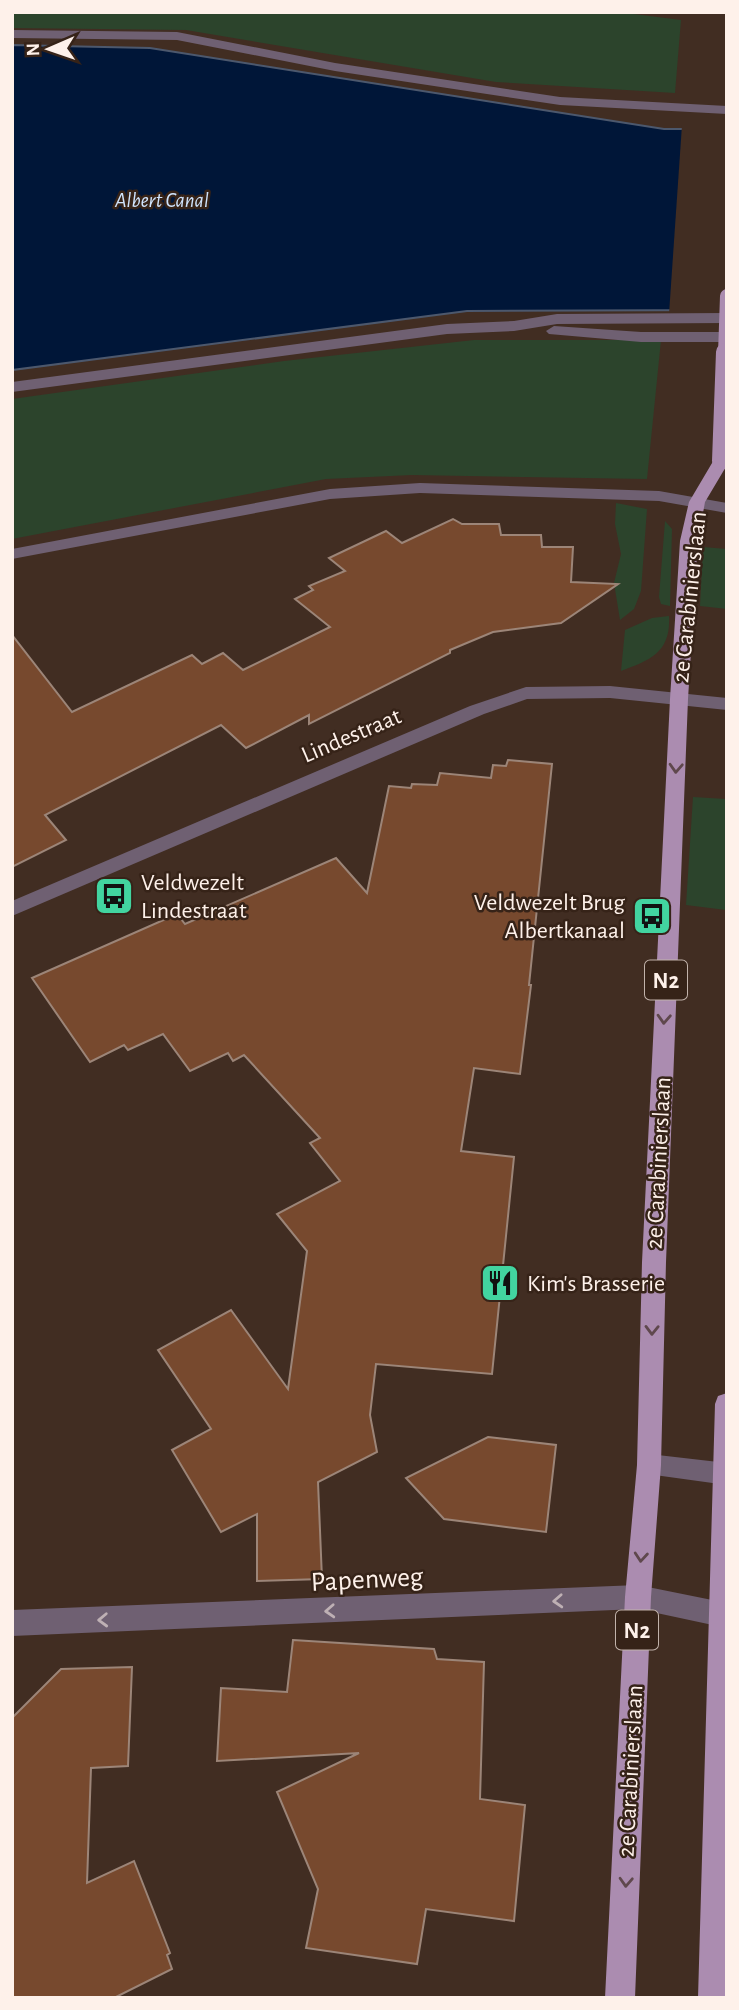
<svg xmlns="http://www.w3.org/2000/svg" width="739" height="2010" font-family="'Alegreya Sans',sans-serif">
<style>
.green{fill:#2c442c}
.water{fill:#001638;stroke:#4c586d;stroke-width:2}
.pier{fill:#412d22}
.building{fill:#77492e;stroke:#9c8578;stroke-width:2}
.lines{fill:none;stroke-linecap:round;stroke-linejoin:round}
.lane{fill:#6f6072;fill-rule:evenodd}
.street{fill:#6f6072;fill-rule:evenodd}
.primary{fill:#ab8cb0;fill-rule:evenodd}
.primary-bridge-far1{stroke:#ab8cb0;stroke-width:14}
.primary-bridge{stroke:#ab8cb0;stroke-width:18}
.oneway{stroke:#5f484d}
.oneway2{stroke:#beb0b4}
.labels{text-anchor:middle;stroke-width:5;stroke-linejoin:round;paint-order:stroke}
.far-water-label{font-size:21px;font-style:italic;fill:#cfe4fe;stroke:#362318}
.shield{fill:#362318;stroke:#c2b3ab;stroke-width:2}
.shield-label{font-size:23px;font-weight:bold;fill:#fef1ea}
.street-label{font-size:24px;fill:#fef1ea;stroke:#362318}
.poi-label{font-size:24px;fill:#fef1ea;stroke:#362318;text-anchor:start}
.near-street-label{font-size:28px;fill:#fef1ea;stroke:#362318}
</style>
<rect width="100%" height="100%" fill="#412d22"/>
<!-- green -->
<path class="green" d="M12 12H618L681 20 675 93 496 82 186 30 12 28Z
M474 340H661L647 479 412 475 326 479 12 539V399L284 361Z
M616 503 647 509 641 591 634 609 620 620 614 583 621 554 615 524Z
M665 521 672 529 670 606 661 604 659 597Z
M703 547 727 549V609L700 606Z
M669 616C671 652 651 660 621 671L625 630 652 618Z
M693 797 726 799V910L686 905Z"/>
<!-- water -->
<path class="water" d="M12 45 150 48 664 129H727V310L467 311 12 370Z"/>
<!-- pier -->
<path class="pier" d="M682 125H727V314H669Z"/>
<!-- building -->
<path class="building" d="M453 519 462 524H499L501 535H541L542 547H573L571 582 618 584 561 623 493 632 450 650V653L309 724V715L246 748 221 725 45 815 66 840 12 867V635L72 712 192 655 202 664 223 653 243 670 330 627 295 599 313 590 309 586 345 571 329 558 386 531 402 543Z
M508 760 552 764 529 985H531L520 1074 474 1068 461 1151 514 1157 492 1374 376 1364 370 1415 377 1452 318 1482 322 1579 257 1581V1514L221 1532 172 1450 211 1429 158 1350 231 1310 288 1389 307 1251 277 1214 340 1181 310 1143 320 1138 244 1055 233 1061 228 1053 190 1071 163 1034 128 1050 124 1045 90 1062 32 978 177 914 185 924 336 858 367 893 389 786 411 788 412 784 437 785 440 773 491 778 493 765 506 766Z
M488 1437 556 1445 546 1532 444 1519 406 1478Z
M293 1640 434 1649 437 1659 484 1662 480 1799 525 1805 514 1921 426 1909 417 1964 306 1948 318 1889 277 1792 359 1753 217 1761 221 1688 287 1692Z
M132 1667 128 1766 91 1768 87 1883 134 1861 170 1953 167 1955 172 1969 114 1998H12V1718L61 1669Z"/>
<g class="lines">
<!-- lane -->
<path class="lane" d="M12 30 177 32 335 63 560 97 727 106V114L560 105 335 71 177 40 12 38Z
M727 313V323L557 324 514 331 447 334 12 392V382L447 324 514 321 557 314Z
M554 326 641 332H727V342H641L549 334 546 331Z"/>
<!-- street -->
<path class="street" d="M420 483 659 491 727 503V513L659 501 420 493 330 499 12 559V549L330 489Z
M610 686 727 698V710L610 698 527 699 484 714 12 916V901L470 706 526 687Z
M649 1454 727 1463V1485L640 1473 637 1465 640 1457Z
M638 1585 727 1603V1625L722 1627 638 1609 12 1636V1610Z"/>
<!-- primary -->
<path class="primary" d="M721 456 727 458V465L705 502 698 541 688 699 666 1262 661 1465 651 1597 635 1998H605L625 1597 637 1465 642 1262 670 699 680 541 689 502 715 458Z
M727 1393V1998H698L715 1404 718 1396Z"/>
<!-- primary-bridge-far1 -->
<path class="primary-bridge-far1" d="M725 354 727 296"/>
<!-- primary-bridge -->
<path class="primary-bridge" d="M721 461 725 352"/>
</g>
<!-- one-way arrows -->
<defs><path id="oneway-chevron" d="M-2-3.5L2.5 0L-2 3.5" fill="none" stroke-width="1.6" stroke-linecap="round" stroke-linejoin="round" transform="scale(1.75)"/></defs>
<g class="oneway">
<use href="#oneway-chevron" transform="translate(676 768) rotate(93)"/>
<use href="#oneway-chevron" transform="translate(664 1019) rotate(93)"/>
<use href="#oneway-chevron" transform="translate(652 1330) rotate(91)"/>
<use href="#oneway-chevron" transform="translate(641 1557) rotate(95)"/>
<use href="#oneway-chevron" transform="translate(626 1882) rotate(93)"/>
</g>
<g class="oneway2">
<use href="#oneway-chevron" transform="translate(558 1601) rotate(177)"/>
<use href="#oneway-chevron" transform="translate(330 1611) rotate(177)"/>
<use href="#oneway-chevron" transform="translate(103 1620) rotate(178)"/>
</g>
<!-- icons -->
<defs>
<g id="bus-square" transform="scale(2.0125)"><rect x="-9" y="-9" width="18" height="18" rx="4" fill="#42d4a0" stroke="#362318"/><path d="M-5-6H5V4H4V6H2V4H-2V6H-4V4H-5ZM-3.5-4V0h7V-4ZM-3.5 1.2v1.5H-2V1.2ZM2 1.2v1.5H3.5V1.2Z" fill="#111"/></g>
<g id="restaurant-square" transform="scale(2.0125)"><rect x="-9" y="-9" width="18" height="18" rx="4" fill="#42d4a0" stroke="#362318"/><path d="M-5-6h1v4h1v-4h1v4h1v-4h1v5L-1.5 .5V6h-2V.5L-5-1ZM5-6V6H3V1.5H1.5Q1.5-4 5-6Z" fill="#111"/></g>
</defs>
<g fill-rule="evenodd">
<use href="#bus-square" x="114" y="896"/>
<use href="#bus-square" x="652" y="916"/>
<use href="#restaurant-square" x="500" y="1283"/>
</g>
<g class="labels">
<!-- far-water labels -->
<g class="far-water-label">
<text x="162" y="207">Albert Canal</text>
</g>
<!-- shield labels -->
<g class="shield">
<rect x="645" y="960.5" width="42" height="39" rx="5"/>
<rect x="616" y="1610.5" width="42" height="39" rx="5"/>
</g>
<g class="shield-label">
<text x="666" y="988">N2</text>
<text x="637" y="1638">N2</text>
</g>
<!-- street labels -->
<g class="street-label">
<text transform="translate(689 597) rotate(-84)" y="8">2e Carabinierslaan</text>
<text transform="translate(351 735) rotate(-23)" y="8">Lindestraat</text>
<text transform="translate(658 1163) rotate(-87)" y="8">2e Carabinierslaan</text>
<text transform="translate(630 1771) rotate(-87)" y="8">2e Carabinierslaan</text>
</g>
<!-- poi labels -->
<g class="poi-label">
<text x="141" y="890">Veldwezelt<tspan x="141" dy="28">Lindestraat</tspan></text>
<text x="625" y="910" text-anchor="end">Veldwezelt Brug<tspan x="625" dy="28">Albertkanaal</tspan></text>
<text x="527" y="1291">Kim's Brasserie</text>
</g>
<!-- near-street labels -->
<g class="near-street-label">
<text transform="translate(367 1578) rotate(-3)" y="10">Papenweg</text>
</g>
</g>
<!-- border -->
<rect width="739" height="2010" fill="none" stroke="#fef1ea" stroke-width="28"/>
<!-- north arrow -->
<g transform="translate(49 49) rotate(268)" stroke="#362318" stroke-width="5" paint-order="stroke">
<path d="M0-5L12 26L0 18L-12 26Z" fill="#fef1ea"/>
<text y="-10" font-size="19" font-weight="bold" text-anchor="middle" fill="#fef1ea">N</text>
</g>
</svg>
